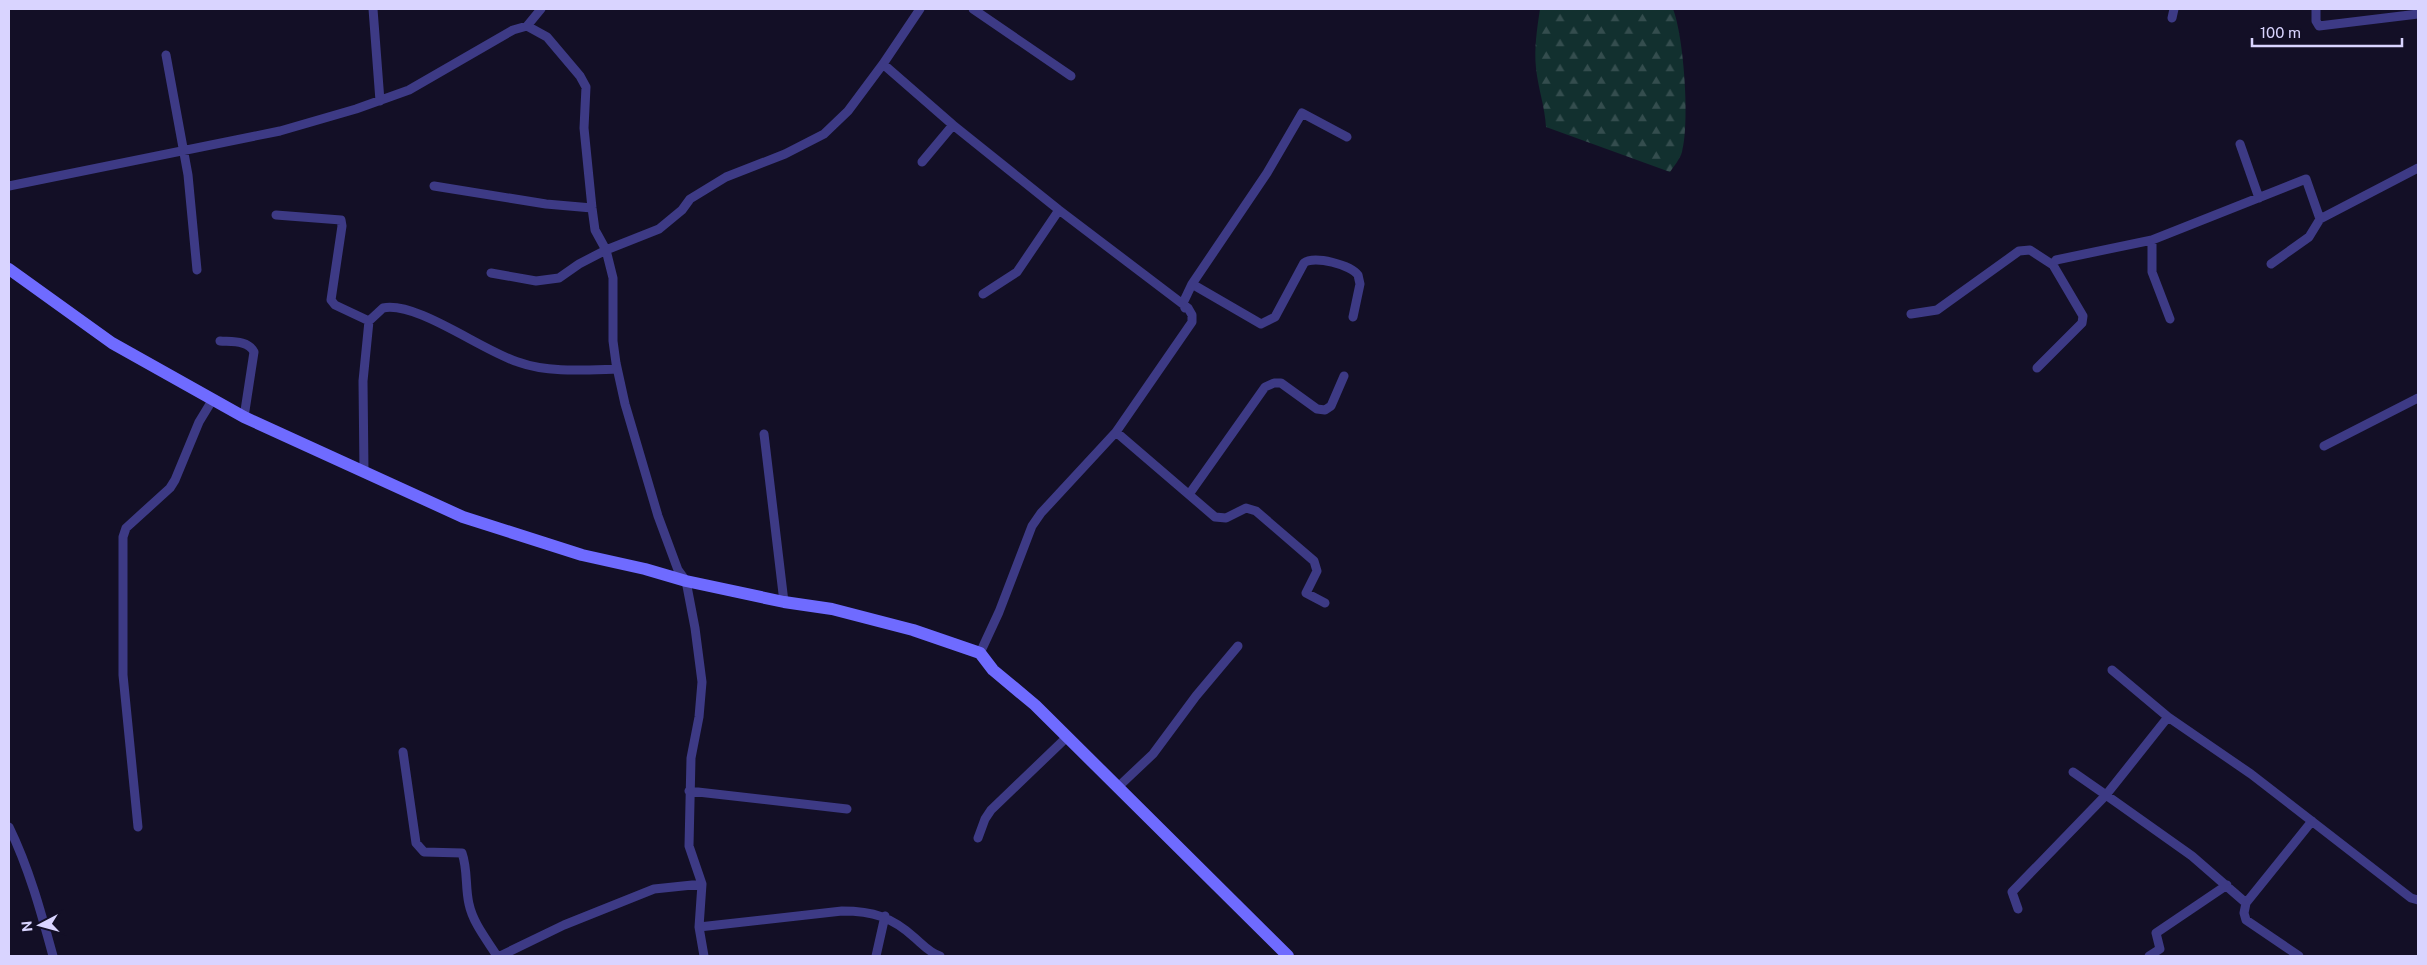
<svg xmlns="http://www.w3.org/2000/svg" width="2427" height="965" font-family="'Public Sans',sans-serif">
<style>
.forest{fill:url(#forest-firs)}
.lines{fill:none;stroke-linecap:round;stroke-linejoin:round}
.street{stroke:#3d3a85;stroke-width:9}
.secondary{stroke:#6f6bff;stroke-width:12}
</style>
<defs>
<pattern id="forest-firs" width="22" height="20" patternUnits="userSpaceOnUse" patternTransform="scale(1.25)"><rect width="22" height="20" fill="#12302f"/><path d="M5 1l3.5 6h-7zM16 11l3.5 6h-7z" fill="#344d4e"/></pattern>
</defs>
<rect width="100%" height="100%" fill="#130f26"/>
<!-- forest -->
<path class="forest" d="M1540 9H1673C1684 37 1690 123 1682 152 1680 159 1674 166 1670 172L1546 127C1545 107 1538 88 1536 68 1534 48 1537 29 1540 9Z"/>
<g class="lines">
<!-- street -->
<path class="street" d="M373 9 380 101
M973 9 1071 76
M2316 9V21L2319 26 2418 14
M2172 18 2174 9
M527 26 541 9
M166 55 188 175 197 270
M883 64 953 125 1059 210 1188 308 1192 315V322L1116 432 1041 513 1032 526 999 612 980 653
M2240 144 2259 198
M922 162 953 125
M9 186 280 131 356 109 409 90 513 30 527 26 547 37 580 76 586 87 584 128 592 208 595 230 606 250 613 278V341L616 363 625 404 658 516 678 570 686 581 695 628 702 682 699 717 691 758 689 846 702 884 699 927 704 956
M434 186 546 204 592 208
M276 215 341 220 342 226 331 300 335 305 369 321
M2152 240V272L2170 319
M2271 264 2309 237 2320 219
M2053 265 2056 260 2152 240 2306 179 2320 219 2418 168
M491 273 536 281 559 278 579 264 606 250 659 229 682 210 690 199 726 177 785 154 824 134 848 111 883 64 920 9
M1192 284 1261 324 1275 317 1304 263C1314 255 1351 265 1358 275L1360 284 1353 317
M983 294 1017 272 1059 210
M1185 308 1183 303 1192 284 1267 173 1302 113 1347 137
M1911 314 1937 310 2019 251 2030 250 2053 265 2083 316 2082 323 2037 368
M220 341C231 342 248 340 254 352L244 417
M1116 432 1215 517 1226 518 1246 508 1256 511 1314 561 1317 571 1306 593 1325 603
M764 434 784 602
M2324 446 2418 398
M364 472 363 381 369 321 383 308C417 301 482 351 518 362 548 373 585 370 617 369
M1190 493 1265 387 1274 383H1281L1317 409 1325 410 1331 406 1344 376
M2112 670 2168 717 2251 774 2411 898 2418 900
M403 752 416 843 424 852 462 853C468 870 465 887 469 904 473 923 487 940 497 956
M2073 772 2106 795 2168 717
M1117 788 1153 754 1196 696 1238 646
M689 791 847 809
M9 827C29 868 41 912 53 956
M138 827 123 675V537L126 528 170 488 175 480 199 422 213 399
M978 838 985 819 991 810 1067 737
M2246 903 2244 913 2246 920 2299 956
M2018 909 2012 892 2106 795 2192 856 2246 903 2312 821
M699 927 842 911C873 911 892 917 915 938 923 945 930 953 940 956
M500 956 564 925 654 889 702 884
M876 956 885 916
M2149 956 2160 949 2156 933 2227 885"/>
<!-- secondary -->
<path class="secondary" d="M9 269 112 343 244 417 463 517 582 555 645 569 686 581 784 602 832 609 913 630 980 653 993 670 1035 705 1288 956"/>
</g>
<!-- border -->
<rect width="2427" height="965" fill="none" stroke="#d9d4ff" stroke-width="20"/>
<!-- north arrow -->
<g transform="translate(40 925) rotate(264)" stroke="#130f26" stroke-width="4" paint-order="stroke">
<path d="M0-4L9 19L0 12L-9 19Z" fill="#d9d4ff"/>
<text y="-8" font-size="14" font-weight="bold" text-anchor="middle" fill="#d9d4ff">N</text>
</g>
<!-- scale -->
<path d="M2252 38v8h150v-8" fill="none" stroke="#d9d4ff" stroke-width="2.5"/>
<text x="2260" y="38" font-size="15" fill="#d9d4ff" stroke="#130f26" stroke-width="4" paint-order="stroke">100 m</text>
</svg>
